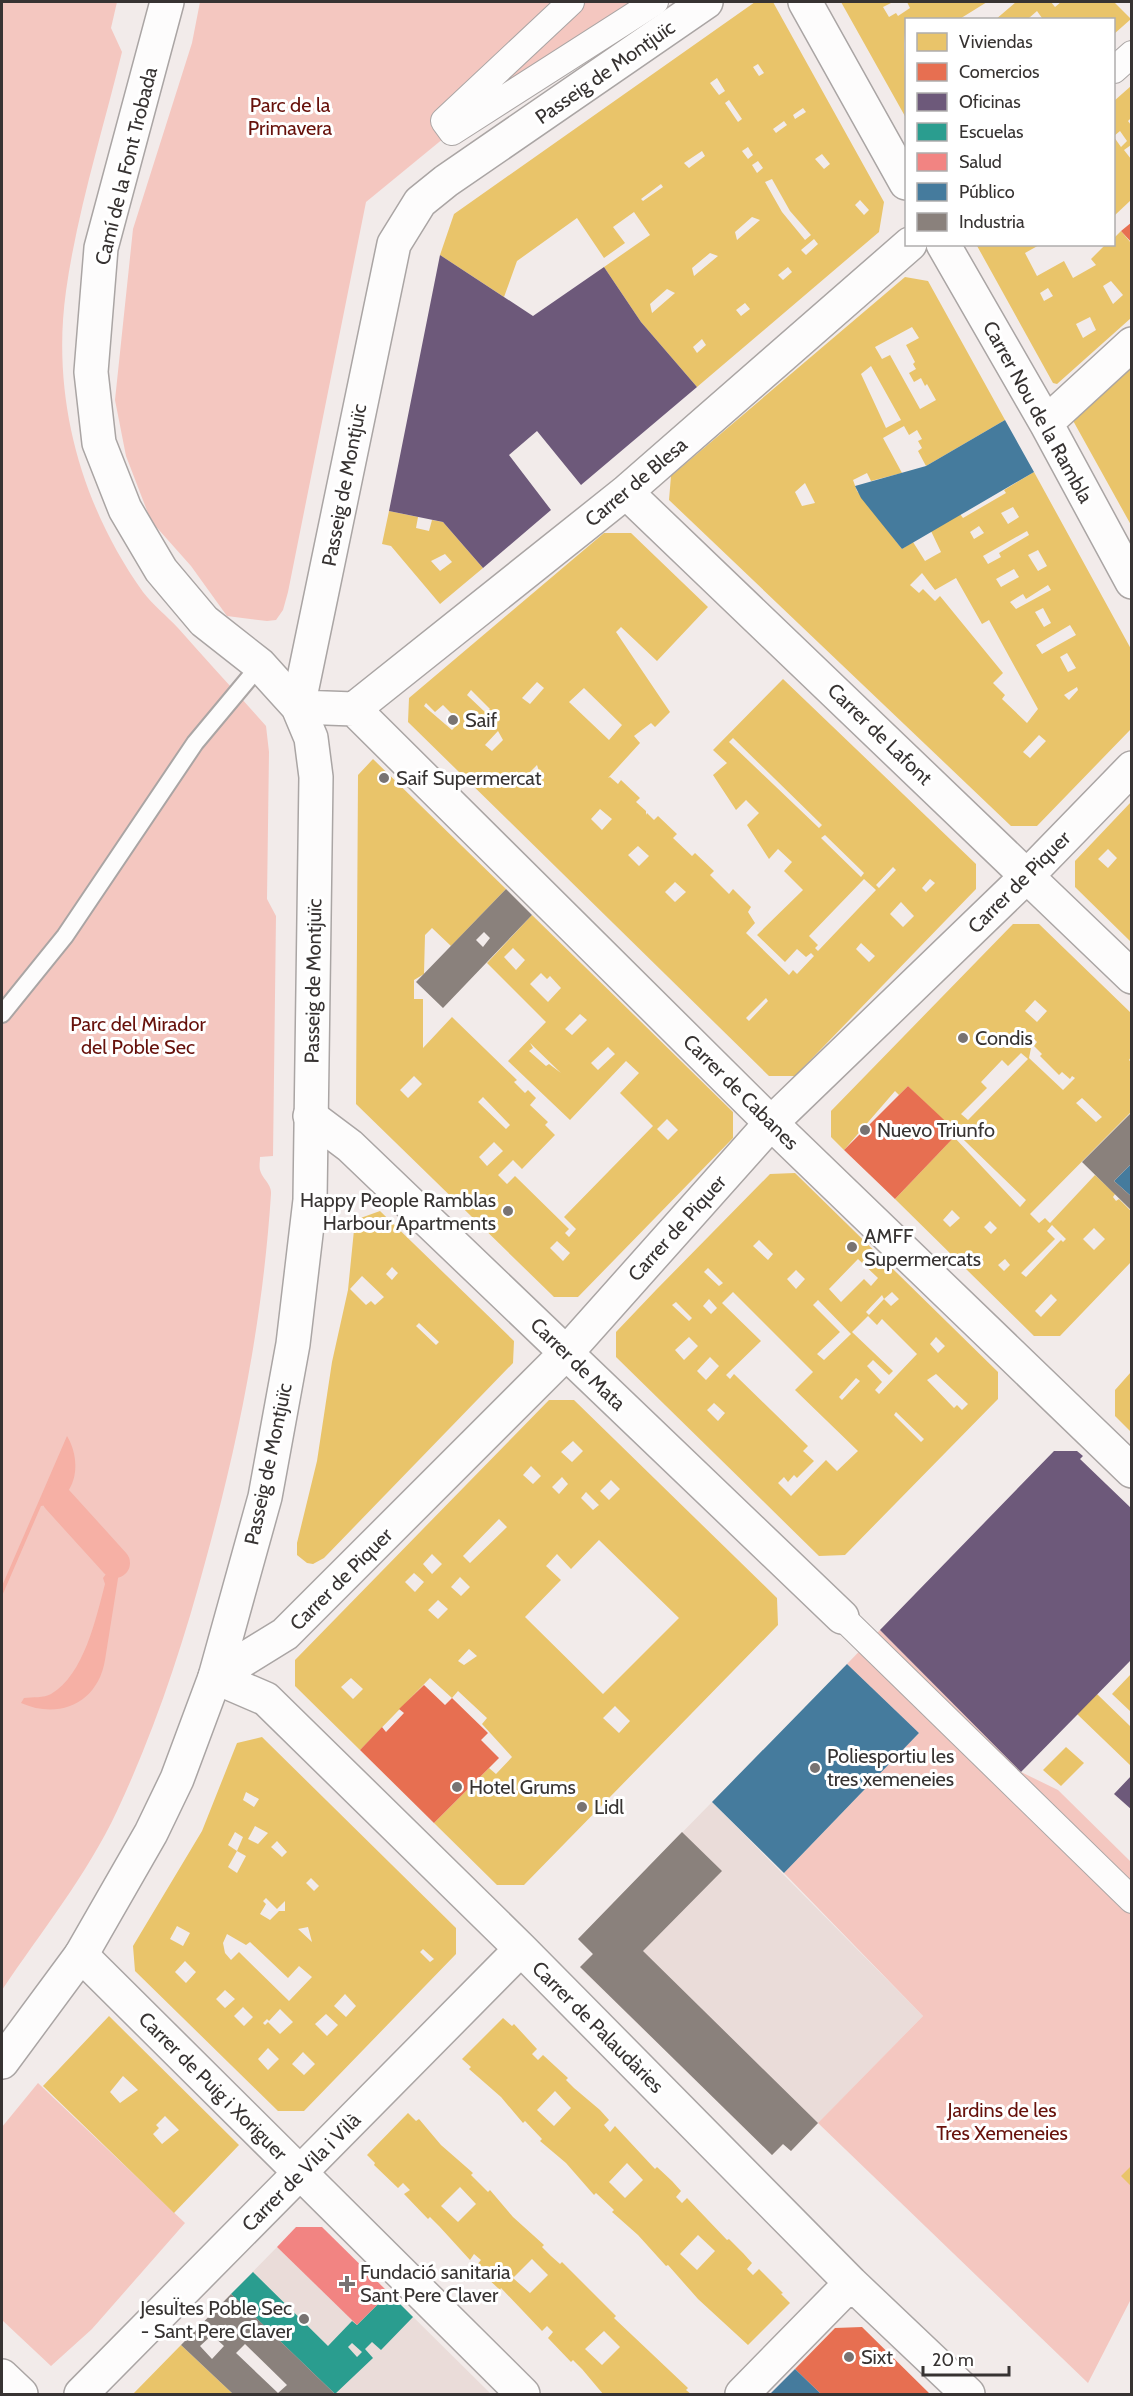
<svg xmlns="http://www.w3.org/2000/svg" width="1133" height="2396" font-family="Cabin,sans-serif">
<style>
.built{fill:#eadcd9}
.green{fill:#f4c7c0}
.water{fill:#f6b0a5}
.homes{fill:#e9c46a;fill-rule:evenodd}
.shops{fill:#e76f51}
.offices{fill:#6d597a}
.schools{fill:#2a9d8f;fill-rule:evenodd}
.health{fill:#f28482}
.public{fill:#457b9d}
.industry{fill:#8a817c;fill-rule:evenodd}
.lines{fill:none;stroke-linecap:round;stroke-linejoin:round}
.canal{stroke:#f6b0a5;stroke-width:30}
.service-casing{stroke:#aaa5a4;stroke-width:20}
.pedestrian-casing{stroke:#aaa5a4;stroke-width:28}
.minor-casing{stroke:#aaa5a4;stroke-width:36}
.tertiary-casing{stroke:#aaa5a4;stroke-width:36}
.service{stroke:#fdfcfc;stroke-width:16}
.pedestrian{stroke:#fdfcfc;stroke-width:26}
.minor{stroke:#fdfcfc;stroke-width:33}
.tertiary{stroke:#fdfcfc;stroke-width:33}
.poi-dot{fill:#787372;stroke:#fff;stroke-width:2}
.labels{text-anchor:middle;stroke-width:6;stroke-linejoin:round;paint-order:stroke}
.street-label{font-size:20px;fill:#373332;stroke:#fff}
.park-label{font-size:20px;fill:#67110b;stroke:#fff}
.poi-label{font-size:20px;fill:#373332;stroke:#fff;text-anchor:start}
</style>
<rect width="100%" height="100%" fill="#f2ebea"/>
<!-- built -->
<path class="built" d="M712 1802 923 2016 791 2151 783 2144 772 2155 580 1967 593 1954 578 1939Z
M277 2247 357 2325 389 2293 491 2394H335L231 2294Z"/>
<!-- green -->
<path class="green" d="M2 2H117L111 28 122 52C103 130 77 212 66 291 51 398 81 505 143 592 153 605 167 616 178 628 207 661 237 693 266 726L269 752 267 899 276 916 273 1156 260 1157C260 1161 259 1167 260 1170 262 1179 272 1184 271 1194 263 1318 239 1439 206 1559 183 1645 155 1730 117 1811 87 1875 41 1932 2 1990Z
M200 2H647L483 106 366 202 288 592 283 610 276 620 267 621 227 616 191 566 151 521 126 456 115 400 133 229 192 43Z
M880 1630 1021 1772 1058 1790 1131 1862V2299L1088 2383 818 2123 923 2016 784 1873 919 1733 847 1664Z
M38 2083 185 2223 92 2329 51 2366 2 2320V2127Z"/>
<!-- water -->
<path class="water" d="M67 1436C83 1462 77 1503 41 1506L2 1596V1586Z
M117 1560 120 1566 105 1660C98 1703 59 1720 21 1703L24 1698C32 1697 44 1698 51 1694 84 1675 96 1618 105 1584L103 1578Z"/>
<!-- homes -->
<path class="homes" d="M755 2H773L884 202 879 232 697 387 641 322 604 267 650 235 634 212 613 227 625 243 604 258 577 218 517 261 504 297 440 255 454 214ZM758 64 764 73 759 76 753 67ZM717 78 725 91 719 95 710 83ZM729 100 742 119 738 122 725 103ZM803 108 806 112 795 119 793 115ZM784 121 787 125 776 133 773 129ZM748 147 753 155 748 159 742 151ZM702 151 705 156 689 168 684 163ZM822 154 830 164 824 169 815 159ZM758 161 763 168 757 173 752 165ZM772 179 790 211 811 235 805 240 782 212 765 182ZM661 184 663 187 643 201 641 199ZM860 200 869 210 864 215 855 205ZM752 217 760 220 737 240 735 232ZM814 239 818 244 806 255 801 250ZM710 253 718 256 694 276 692 268ZM788 267 792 272 783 280 778 275ZM667 289 675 293 652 313 650 304ZM745 303 750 309 741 316 736 310ZM702 339 706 345 697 353 693 347Z
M841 2H893L883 7 889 17 896 13 898 16 910 8 907 2H987L958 20H906L904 44 906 118Z
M1016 2H1051L1055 7 1061 2H1114L1131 19 1114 34V20H1040L1042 18 1037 11 1029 18 1030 20H995Z
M1131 86V118L1128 121 1131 125V145L1124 150 1131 159V200L1114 216V137L1121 147 1127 141 1120 131 1114 136V101Z
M1121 231 1131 243V318L1057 384 1053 383 976 244H1041L1025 253 1037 276 1064 261 1073 278 1096 265 1091 259 1106 244H1114V238ZM1111 281 1123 295 1113 304 1103 286ZM1048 288 1053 296 1044 301 1040 293ZM1090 317 1096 330 1083 338 1076 324Z
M905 277 928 281 1005 420 926 466 918 451 922 448 918 441 922 439 917 430 909 435 904 426 883 438 902 473 871 481 867 473 853 480 857 491 902 549 913 542 925 561 941 552 931 531 960 514 963 518 1006 493 1004 490 1034 472 1131 649V729L1037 826H1011L669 500 671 476ZM912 327 919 338 906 345 915 362 913 364 916 369 909 373 914 382 921 378 925 386 927 384 936 400 920 409 890 355 882 359 875 347ZM871 366 901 420 886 428 861 374ZM805 483 815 503 802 506 795 492ZM1013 507 1019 517 1008 524 1001 513ZM979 526 984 533 974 539 970 532ZM1027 531 1029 535 999 553 1001 557 988 564 983 556ZM1038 550 1047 566 1038 571 1028 555ZM1014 569 1019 577 1001 587 996 579ZM922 573 935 590 956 578 982 624 989 620 1038 709 1027 723 1002 699 1005 695 993 683 1003 673 940 596 935 601 923 589 919 593 910 585ZM1048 585 1051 590 1016 609 1010 602 1023 594 1026 599ZM1043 608 1051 623 1044 627 1035 612ZM1070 625 1076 635 1042 654 1036 645ZM1067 653 1076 668 1068 672 1060 657ZM1077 687 1078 690 1069 700 1064 695ZM1039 735 1046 741 1030 758 1023 752Z
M1131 364V525L1071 417Z
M389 511 418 517 416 528 429 531 432 520 443 522 483 568 440 604 391 546 382 544ZM445 554 452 562 440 571 431 561Z
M604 533H631L708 607 657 661 621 627 616 632 670 712 655 727 651 723 634 736 640 743 608 778 610 777 618 784 621 780 640 798 636 802 646 811V815L647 813 654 820 658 816 677 834 673 838 692 856 695 853 714 871 710 875 729 894 733 889 751 907 748 912 755 923 746 933 789 975 793 970 797 974 814 956 811 953 806 957 797 949 785 962 757 935 803 890 784 871 792 862 778 849 769 859 747 825 759 813 746 800 736 810 713 775 727 763 713 750 783 679 976 864V889L795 1076H769L408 722 409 698ZM537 682 544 688 530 704 522 698ZM584 688 622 725 609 740 569 702ZM471 690 490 709 486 713 467 695ZM426 703 435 712 443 705 460 722 452 730 424 706ZM498 731 503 740 492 751 485 745ZM733 738 822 825 819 828 729 742ZM537 765 540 774 528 787 522 780ZM600 809 612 819 602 830 591 819ZM825 835 864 873 861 877 821 838ZM638 846 649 856 639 866 628 855ZM893 867 896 870 879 888 876 885ZM864 879 876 890 818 951 815 948 818 945 809 936ZM930 879 935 883 926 892 922 888ZM675 882 686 892 675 902 665 892ZM901 902 914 916 903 927 890 914ZM861 943 875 956 869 962 856 949ZM766 998 768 1001 749 1021 746 1018Z
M373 759 506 889 451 946 432 928 425 935 424 974 414 980V999H423V1048L452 1017 517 1080 514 1082 525 1093 528 1090 536 1098 530 1105 548 1122 545 1125 555 1135 522 1169 513 1160 498 1175 507 1184 515 1176 569 1229 565 1233 569 1237 576 1229 564 1217 653 1126 620 1093 639 1073 626 1061 570 1120 508 1061 546 1022 487 963 532 915 733 1112V1138L578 1297H554L356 1104 358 775ZM513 948 525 960 516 970 504 957ZM541 973 547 979 550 976 561 988 548 1002 530 984ZM580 1014 587 1020 572 1035 565 1029ZM530 1043 561 1073 549 1064 546 1066 529 1051 533 1048ZM608 1047 615 1054 598 1070 591 1063ZM414 1076 422 1084 408 1098 400 1090ZM483 1097 510 1125 506 1129 478 1102ZM667 1119 678 1130 668 1140 657 1129ZM494 1142 503 1151 487 1166 479 1157ZM557 1241 570 1253 563 1261 550 1248Z
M1131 802V942L1075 887V861ZM1108 849 1117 858 1108 868 1098 859Z
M1013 924H1039L1131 1013V1057L1129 1060 1131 1062V1112L1030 1214 1039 1223 1045 1218 1050 1223 1095 1175 1115 1194 1113 1197 1116 1201 1119 1199 1131 1211V1262L1060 1336H1034L895 1199 954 1137 1020 1207 1026 1200 908 1086 899 1095 895 1091 844 1150 831 1137V1111ZM1035 1000 1047 1011 1037 1022 1025 1011ZM1033 1038 1037 1042 1034 1046 1042 1054 1040 1056 1059 1075 1062 1072 1070 1079 1072 1076 1075 1078 1063 1090 1029 1058ZM1021 1053 1028 1059 968 1120 961 1114 987 1088 981 1082 1002 1060 1008 1066ZM1082 1098 1102 1117 1096 1122 1076 1103ZM952 1210 960 1218 950 1227 943 1220ZM990 1221 997 1228 991 1234 984 1227ZM1052 1225 1066 1239 1063 1242 1061 1240 1026 1277 1021 1273 1055 1239 1047 1231ZM1094 1228 1105 1239 1094 1250 1083 1239ZM1005 1259 1010 1265 1004 1271 998 1265ZM1051 1294 1057 1300 1041 1317 1035 1311Z
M795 1173 998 1372V1399L845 1555 819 1556 616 1357V1332L656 1290 770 1174ZM759 1240 773 1254 768 1260 753 1246ZM858 1259 878 1278 871 1286 864 1279 841 1302 829 1289ZM708 1268 723 1283 719 1286 704 1272ZM796 1270 805 1279 796 1289 787 1279ZM733 1292 813 1372 795 1390 858 1451 837 1471 826 1460 791 1496 778 1483 784 1477 788 1482 794 1475 797 1478 814 1461 803 1451 808 1446 734 1374 730 1379 726 1375 761 1341 722 1303ZM892 1292 899 1299 891 1306 884 1299 868 1316 877 1325 882 1319 917 1354 879 1394 875 1390 882 1382 867 1366 873 1360 889 1375 893 1371 852 1332 869 1315 866 1312 882 1295 884 1299ZM709 1299 717 1308 711 1314 703 1306ZM818 1300 851 1334 824 1360 817 1354 840 1332 813 1305ZM676 1302 692 1318 689 1321 672 1305ZM689 1337 698 1346 684 1360 675 1350ZM936 1337 945 1346 938 1353 930 1344ZM710 1357 719 1366 706 1380 697 1371ZM936 1374 968 1404 962 1410 957 1405 954 1408 927 1380ZM856 1378 860 1381 842 1400 839 1397ZM714 1403 725 1413 718 1421 707 1410ZM896 1412 924 1439 921 1442 894 1415Z
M380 1211 514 1341 513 1363 324 1558 313 1564 307 1563 297 1555V1543L317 1461 332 1362 348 1290 355 1220ZM392 1267 398 1273 392 1280 386 1274ZM362 1276 384 1297 375 1305 371 1301 366 1305 350 1289ZM419 1323 439 1342 436 1345 416 1326Z
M1131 1372V1432L1115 1416V1390Z
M549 1400H574L777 1598 778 1625 524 1885H497L434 1823 489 1768 496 1774 512 1757 482 1724 487 1718 458 1691 452 1698 430 1678 360 1750 295 1686V1660ZM573 1441 583 1451 572 1462 561 1452ZM531 1466 541 1476 533 1484 523 1475ZM562 1477 568 1484 559 1494 552 1487ZM611 1480 620 1489 609 1500 600 1491ZM586 1492 599 1505 593 1510 581 1498ZM499 1519 507 1527 470 1563 463 1556ZM599 1540 679 1618 603 1694 525 1617 561 1580 546 1566 557 1554 571 1569ZM432 1554 442 1564 432 1574 423 1564ZM414 1573 424 1582 415 1592 405 1582ZM460 1577 470 1587 461 1596 451 1587ZM438 1600 448 1609 438 1619 428 1610ZM469 1649 477 1656 464 1665 458 1661ZM351 1678 363 1689 353 1699 341 1687ZM615 1706 630 1721 619 1733 603 1718Z
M1131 1674V1712L1112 1694Z
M1097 1694 1131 1727 1130 1765 1077 1714Z
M262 1737 456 1928V1954L304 2111H278L135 1971 133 1946 202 1831 237 1743ZM246 1792 259 1799 254 1807 243 1800ZM255 1826 268 1833 258 1844 248 1839ZM235 1832 243 1837 237 1851 228 1845ZM277 1841 287 1852 282 1857 271 1847ZM237 1851 246 1856 237 1873 228 1867ZM311 1878 319 1886 314 1891 306 1883ZM266 1898 277 1909 285 1901V1911H279L270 1920 260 1914 266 1904 263 1901ZM177 1926 190 1933 183 1946 170 1939ZM308 1927 312 1942 298 1929ZM227 1934 246 1945 250 1942 288 1978 299 1966 312 1977 289 2001 239 1952 231 1960 225 1953 223 1943ZM423 1949 434 1959 430 1962 420 1952ZM185 1961 196 1972 186 1983 175 1972ZM225 1990 235 1999 225 2008 216 1999ZM345 1994 356 2006 346 2017 334 2006ZM243 2007 253 2017 244 2026 234 2016ZM280 2009 293 2022 280 2034 268 2022 265 2025 263 2023 267 2019 269 2021ZM326 2014 338 2025 327 2036 315 2024ZM268 2048 279 2059 268 2070 258 2059ZM303 2052 315 2064 304 2075 292 2064Z
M1066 1747 1084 1763 1061 1786 1043 1770Z
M109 2016 239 2145 174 2213 43 2086ZM123 2076 138 2090 120 2103 110 2092ZM165 2116 179 2130 162 2144 153 2134 159 2128 156 2125Z
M503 2018 512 2026 514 2024 537 2049 532 2054 538 2060 543 2055 568 2078 566 2080 574 2088 600 2110 609 2120 604 2125 610 2132 615 2126 655 2169 657 2167 672 2181 681 2191 676 2197 682 2203 687 2198 727 2240 729 2239 743 2253 752 2263 747 2269 753 2275 759 2269 783 2293 781 2294 790 2303 748 2345 698 2299 668 2265 666 2266 638 2235 612 2212 614 2210 596 2193 594 2195 566 2163 540 2141 542 2139 525 2121 523 2123 501 2097 469 2069 471 2067 462 2059ZM555 2091 571 2108 554 2126 537 2110ZM627 2163 643 2180 625 2198 609 2182ZM698 2235 715 2251 697 2270 680 2254Z
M408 2113 416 2121 419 2119 441 2145 473 2173 471 2175 488 2192 490 2190 513 2217 544 2245 542 2247 551 2256 560 2264 562 2262 616 2316 614 2318 688 2388 686 2390 691 2394H603L582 2369 573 2360 571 2362 548 2338 553 2332 547 2326 542 2331 501 2288 500 2290 485 2276 476 2266 481 2260 474 2254 470 2260 439 2226 430 2217 428 2219 404 2194 410 2190 403 2183 398 2188 374 2165 375 2163 367 2155ZM460 2187 476 2204 458 2222 441 2206ZM532 2259 548 2275 530 2293 513 2278ZM604 2331 620 2347 602 2365 585 2349Z
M1131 2166V2186L1121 2176Z
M181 2345 233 2394H133Z"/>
<!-- shops -->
<path class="shops" d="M1132 222V243L1121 231Z
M908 1086 958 1133 895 1199 844 1150Z
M424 1685 445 1705 452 1698 488 1733 481 1740 499 1758 434 1823 360 1750 382 1727 386 1732 404 1713 399 1709Z
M862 2327 930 2394H821L795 2369 835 2328Z"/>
<!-- offices -->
<path class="offices" d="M440 255 533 316 604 267 641 322 697 387 581 485 537 431 509 455 551 510 483 568 443 522 389 511Z
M1054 1451H1077L1083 1456 1080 1459 1132 1509V1659L1021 1772 880 1630Z
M1132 1775V1810L1114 1794Z"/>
<!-- schools -->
<path class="schools" d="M253 2272 328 2346 352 2321 357 2325 389 2293 413 2317 381 2350 372 2342 365 2349 373 2358 335 2394 231 2294ZM352 2343 362 2352 357 2357 348 2347Z"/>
<!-- health -->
<path class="health" d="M296 2227H322L389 2293 357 2325 277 2247Z"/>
<!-- public -->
<path class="public" d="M1005 420 1034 472 902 549 861 498 855 486 926 466Z
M1132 1163V1197L1114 1181Z
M847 1664 919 1733 784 1873 712 1802Z
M795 2369 821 2394H770Z"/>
<!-- industry -->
<path class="industry" d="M506 889 532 915 443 1008 416 982ZM484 932 490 938 483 947 476 940Z
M1132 1112V1163L1114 1181 1132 1197V1211L1082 1162Z
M682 1832 722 1871 643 1951 818 2123 791 2151 783 2144 772 2155 580 1967 593 1954 578 1939Z
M231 2294 243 2305 335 2394H233L181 2345ZM212 2335 224 2346 212 2359 200 2346ZM245 2344 287 2385 278 2393 236 2353Z"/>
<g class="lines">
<!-- canal -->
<path class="canal" d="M57 1499 115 1563"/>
<!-- service casing -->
<g class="service-casing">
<path id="service" d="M2 1014 65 936 195 743 260 665"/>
</g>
<!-- pedestrian casing -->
<g class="pedestrian-casing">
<path id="pedestrian" d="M571 2 444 121 452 132 655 2
M1114 70 1132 54
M842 1617 1132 1900"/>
</g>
<!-- minor casing -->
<g class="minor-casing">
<path id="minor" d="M805 2 906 183
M943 244 1046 423 1132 582
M1046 423 1132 344
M626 492 1132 977
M354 709 771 1123 1132 1471
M354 709 298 707 394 244 420 202 446 181 706 2
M354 709 626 492 910 244
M310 1116 350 1146 842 1617
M215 1677 285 1634 566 1353 771 1123 1028 875 1132 768
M215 1677 266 1699 521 1949 851 2283 968 2394
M81 1955 523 2394
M2 2376 21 2394
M81 2394 521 1949
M742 2394 851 2283"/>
</g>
<!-- tertiary casing -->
<g class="tertiary-casing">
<path id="tertiary" d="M2 2062 81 1955 151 1833 177 1779 215 1677 265 1497 293 1344 310 1200 316 777 311 738 298 707 260 665 204 621 161 570 125 509 99 443 91 372 101 248 167 2"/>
</g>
<!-- service -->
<use href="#service" class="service"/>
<!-- pedestrian -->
<use href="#pedestrian" class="pedestrian"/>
<!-- minor -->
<use href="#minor" class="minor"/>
<!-- tertiary -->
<use href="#tertiary" class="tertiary"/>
</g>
<!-- markers -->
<g class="poi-dot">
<circle cx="453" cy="720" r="6"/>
<circle cx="384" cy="778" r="6"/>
<circle cx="963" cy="1038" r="6"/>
<circle cx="865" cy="1130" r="6"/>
<circle cx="508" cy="1211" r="6"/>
<circle cx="852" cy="1247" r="6"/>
<circle cx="815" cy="1768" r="6"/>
<circle cx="457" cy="1787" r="6"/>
<circle cx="582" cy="1807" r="6"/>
<path d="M344 2275h6v6h6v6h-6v6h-6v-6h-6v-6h6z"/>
<circle cx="304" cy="2319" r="6"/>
<circle cx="849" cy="2357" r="6"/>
</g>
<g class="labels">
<!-- street labels -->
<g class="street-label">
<text transform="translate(605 72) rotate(-35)" y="7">Passeig de Montjuïc</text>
<text transform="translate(126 166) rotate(-76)" y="7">Camí de la Font Trobada</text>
<text transform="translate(1038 412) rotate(61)" y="7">Carrer Nou de la Rambla</text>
<text transform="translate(636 482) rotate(-40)" y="7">Carrer de Blesa</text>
<text transform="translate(344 485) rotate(-79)" y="7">Passeig de Montjuïc</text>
<text transform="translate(880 734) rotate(44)" y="7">Carrer de Lafont</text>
<text transform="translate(1019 882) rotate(-45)" y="7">Carrer de Piquer</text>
<text transform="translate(313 981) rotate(-89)" y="7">Passeig de Montjuïc</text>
<text transform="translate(741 1092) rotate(45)" y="7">Carrer de Cabanes</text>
<text transform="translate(677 1228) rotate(-48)" y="7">Carrer de Piquer</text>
<text transform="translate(578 1364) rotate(44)" y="7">Carrer de Mata</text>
<text transform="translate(268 1464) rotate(-78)" y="7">Passeig de Montjuïc</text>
<text transform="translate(341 1579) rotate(-45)" y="7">Carrer de Piquer</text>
<text transform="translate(598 2027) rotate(45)" y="7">Carrer de Palaudàries</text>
<text transform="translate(213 2086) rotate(45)" y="7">Carrer de Puig i Xoriguer</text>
<text transform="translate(301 2172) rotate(-45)" y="7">Carrer de Vila i Vilà</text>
</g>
<!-- park labels -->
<g class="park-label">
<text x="290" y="112">Parc de la<tspan x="290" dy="23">Primavera</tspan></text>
<text x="138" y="1031">Parc del Mirador<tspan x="138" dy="23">del Poble Sec</tspan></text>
<text x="1002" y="2117">Jardins de les<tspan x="1002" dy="23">Tres Xemeneies</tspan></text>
</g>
<!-- poi labels -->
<g class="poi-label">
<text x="465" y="727">Saif</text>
<text x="396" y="785">Saif Supermercat</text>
<text x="975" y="1045">Condis</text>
<text x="877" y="1137">Nuevo Triunfo</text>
<text x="496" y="1207" text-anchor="end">Happy People Ramblas<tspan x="496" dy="23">Harbour Apartments</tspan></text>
<text x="864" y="1243">AMFF<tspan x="864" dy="23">Supermercats</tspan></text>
<text x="827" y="1763">Poliesportiu les<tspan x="827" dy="23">tres xemeneies</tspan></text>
<text x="469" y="1794">Hotel Grums</text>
<text x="594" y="1814">Lidl</text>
<text x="360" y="2279">Fundació sanitaria<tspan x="360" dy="23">Sant Pere Claver</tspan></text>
<text x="292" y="2315" text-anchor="end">JesuÏtes Poble Sec<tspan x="292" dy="23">- Sant Pere Claver</tspan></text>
<text x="861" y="2364">Sixt</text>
</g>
</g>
<!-- border -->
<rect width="1133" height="2396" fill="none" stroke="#373332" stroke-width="6"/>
<!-- legend -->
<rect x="905" y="18" width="210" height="228" fill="#ffffff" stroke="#afadad" stroke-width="1.5"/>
<rect x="917" y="33" width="30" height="18" fill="#e9c46a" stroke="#afadad" stroke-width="1.5"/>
<text x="959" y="48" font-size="18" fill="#373332">Viviendas</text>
<rect x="917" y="63" width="30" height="18" fill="#e76f51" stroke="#afadad" stroke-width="1.5"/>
<text x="959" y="78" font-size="18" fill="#373332">Comercios</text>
<rect x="917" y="93" width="30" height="18" fill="#6d597a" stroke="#afadad" stroke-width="1.5"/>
<text x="959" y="108" font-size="18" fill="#373332">Oficinas</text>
<rect x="917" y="123" width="30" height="18" fill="#2a9d8f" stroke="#afadad" stroke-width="1.5"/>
<text x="959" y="138" font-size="18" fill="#373332">Escuelas</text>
<rect x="917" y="153" width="30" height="18" fill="#f28482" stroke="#afadad" stroke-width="1.5"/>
<text x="959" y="168" font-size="18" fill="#373332">Salud</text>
<rect x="917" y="183" width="30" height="18" fill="#457b9d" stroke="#afadad" stroke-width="1.5"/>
<text x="959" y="198" font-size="18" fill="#373332">Público</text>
<rect x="917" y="213" width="30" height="18" fill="#8a817c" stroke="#afadad" stroke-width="1.5"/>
<text x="959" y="228" font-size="18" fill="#373332">Industria</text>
<!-- scale -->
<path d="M923 2366v9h86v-9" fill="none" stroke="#373332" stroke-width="3"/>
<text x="932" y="2366" font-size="18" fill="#373332" stroke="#ffffff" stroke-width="4.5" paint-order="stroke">20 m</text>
</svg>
